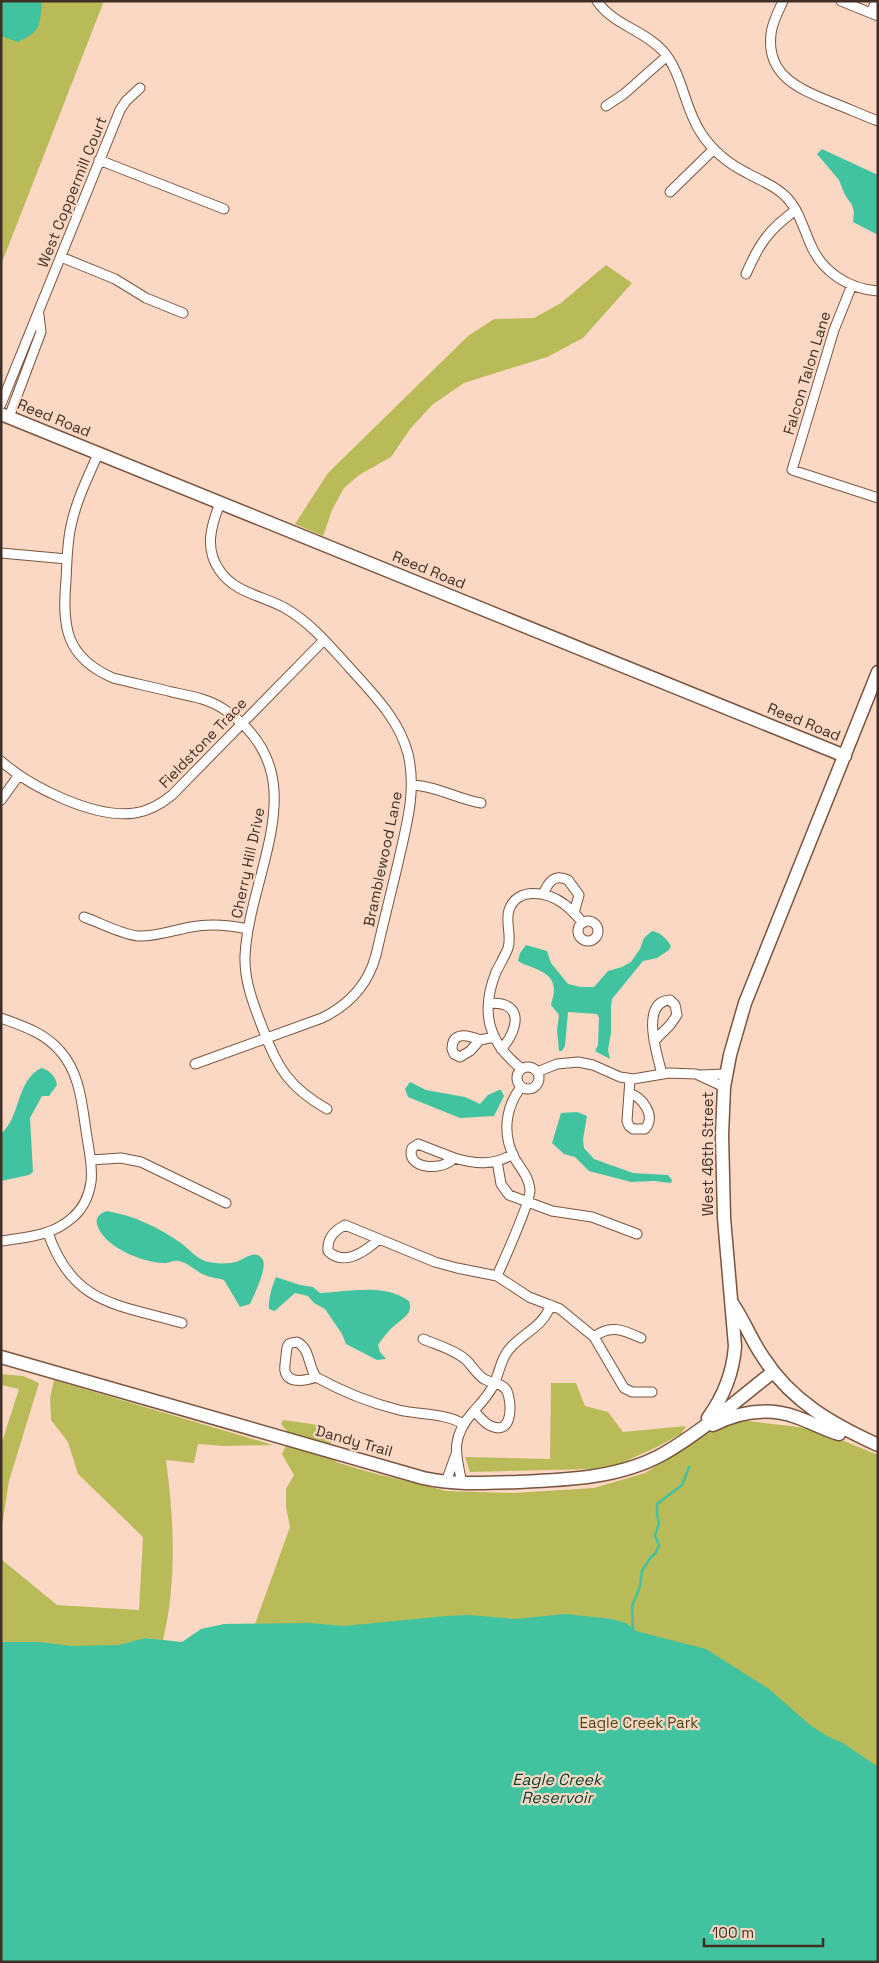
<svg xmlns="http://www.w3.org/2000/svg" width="879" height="1963" font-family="'Space Grotesk',sans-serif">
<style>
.green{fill:#b8bb57}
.water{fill:#42c39f}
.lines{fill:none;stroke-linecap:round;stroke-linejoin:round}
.stream{stroke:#42c39f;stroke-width:2.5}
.street-casing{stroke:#79543e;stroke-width:11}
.secondary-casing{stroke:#79543e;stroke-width:15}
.street{stroke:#fff;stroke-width:9}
.secondary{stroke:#fff;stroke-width:12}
.labels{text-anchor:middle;stroke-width:4.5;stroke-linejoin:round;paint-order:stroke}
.street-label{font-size:15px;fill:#402f26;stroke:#fbd8c4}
.park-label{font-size:15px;fill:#46471d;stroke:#fbd8c4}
.water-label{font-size:16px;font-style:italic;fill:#084132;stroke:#fbd8c4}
</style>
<rect width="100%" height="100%" fill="#fbd8c4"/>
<!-- green -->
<path class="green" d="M1 1H104L1 265Z
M606 265 632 283 583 338 547 357 464 383 432 405 410 429 391 457 359 475 344 488 332 510 323 536 295 524 328 473 468 336 494 319 534 318 561 303Z
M1 1374 23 1376 39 1383 9 1481 1 1533V1445L19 1389 1 1385Z
M54 1380 273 1445 224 1446 198 1444 194 1463 166 1460C174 1520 177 1581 163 1640L145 1638 125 1644 182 1642 224 1624H255L290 1527 286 1507V1489L294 1475 282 1454 285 1448 287 1431 281 1424 283 1420 326 1426 336 1462 369 1472 447 1491 513 1493 594 1488 645 1473 711 1431 734 1421H748L815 1429 878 1455V1962H1L30 1642H1V1559L57 1605 139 1610 143 1537 78 1474 68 1442 51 1420 50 1398Z
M551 1383H576L585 1406 608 1412 623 1432 686 1426 681 1434 657 1447 619 1464 595 1469 470 1472 465 1457 550 1459Z"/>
<!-- water -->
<path class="water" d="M1 1H42C39 28 42 30 18 42L1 36Z
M822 149 878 175V235L853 222 854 212 852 205 845 195 839 180 817 154Z
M652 931C660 932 667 939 671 946L669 950 657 958 643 961 612 999 611 1007V1033L608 1050 610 1059 595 1051 598 1045 599 1018 597 1014 568 1012 565 1046 562 1051H559L557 1030 559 1015 551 1005C552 1000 554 995 554 989 553 970 531 969 518 961L520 953 526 945 547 951 551 963 568 984 581 987H594L608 971 622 967 631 962 640 949 644 938Z
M41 1068C49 1069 56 1077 57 1085L49 1096H42L30 1118 33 1172 29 1175 1 1181V1134C21 1116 16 1081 41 1068Z
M410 1082 426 1090 465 1097 480 1104 488 1095 499 1090H501L504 1096 494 1116 460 1118 408 1097 405 1089Z
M577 1112 587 1116 583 1140 584 1148 594 1159 633 1173 668 1175 672 1180 671 1183 654 1181 631 1182 589 1171 575 1157 564 1154 552 1143 561 1113Z
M107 1211C135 1216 158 1227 181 1243 189 1249 196 1258 205 1261 214 1264 227 1264 236 1262 245 1259 256 1248 263 1260 267 1269 254 1295 250 1304L240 1307 224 1280C218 1278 211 1278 205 1275 196 1272 188 1262 178 1261 173 1260 168 1264 163 1263 142 1262 103 1247 97 1224 95 1217 101 1213 107 1211Z
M276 1277 300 1285 313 1287 320 1293C349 1292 384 1283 409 1301 414 1314 402 1318 394 1326 388 1331 383 1338 378 1345L380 1352 386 1359 377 1360 346 1344 342 1334 325 1309 314 1303 308 1296 295 1293 276 1310 274 1311 269 1309C268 1300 272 1286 276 1277Z
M565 1614 612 1619 626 1623 636 1631 706 1649 769 1689 810 1725 827 1736 843 1743 878 1767V1962H1V1642H39L72 1646 119 1645 145 1638 182 1642 201 1629 224 1624 309 1623 344 1626 446 1616 469 1615 515 1619Z"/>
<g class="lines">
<!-- stream -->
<path class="stream" d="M633 1630 632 1606 640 1587 642 1571 651 1557 656 1553 659 1545 655 1536 659 1523 657 1514V1504L682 1485 689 1467"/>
<!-- street casing -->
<g class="street-casing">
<path id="street" d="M597 1C613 25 644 30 663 51 683 74 684 108 701 133 712 150 729 164 747 173 759 180 772 184 783 194 798 207 802 225 810 243 821 271 848 289 878 291
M783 1C778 12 772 23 771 34 766 76 800 89 831 102 847 108 862 115 878 121
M841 1 878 16
M871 13 876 1
M606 106 624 94 667 56
M99 160 224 209
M670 192 714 149
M61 257 115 279 146 298 183 313
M746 274C759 244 769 229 796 210
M852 285 834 330 792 470 878 498
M1 404 120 110 126 101 140 88
M9 417 41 332 39 315
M98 454C88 477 76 501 71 526 67 543 67 562 66 580 62 626 65 657 113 678 133 683 152 687 172 692 191 696 209 699 225 710 320 774 249 871 245 956 244 981 254 1006 263 1029 277 1068 290 1088 327 1109
M1 553 67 559
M1 761C30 787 95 819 135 813 149 811 161 804 172 795L324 640
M412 785C437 786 457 799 481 803
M1 800 19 775
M543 894C548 883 554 873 568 880L579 895 574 913
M84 917C101 923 120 934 138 936 156 937 174 930 191 927 211 923 229 925 248 929
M578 931a10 10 0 1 1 20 0a10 10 0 1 1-20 0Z
M489 1003C494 1003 500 1003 505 1005 525 1013 511 1039 501 1049
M1 1018C23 1026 45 1033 60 1051 81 1074 82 1107 87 1137 89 1151 93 1167 91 1182 89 1195 83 1209 72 1218 52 1236 27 1237 1 1241
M480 1040C468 1035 452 1031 452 1049L454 1054 460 1057 470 1051 480 1040 494 1037
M654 1041 670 1025 677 1015 675 1005 670 1000C639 1002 658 1057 662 1074
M195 1064 322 1018C349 1005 368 985 376 955 383 924 391 893 398 863 406 827 417 791 408 754 399 719 373 694 349 667 329 645 311 623 285 608 264 596 235 593 220 571 204 549 211 526 220 503
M517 1078a11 11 0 1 1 22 0a11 11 0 1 1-22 0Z
M522 1069C488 1043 480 1012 496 972 500 964 505 956 508 948 512 936 505 922 509 910 517 886 548 892 564 904 571 909 577 916 583 923
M537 1072 557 1064 578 1062 593 1065 620 1077 633 1079 669 1073 696 1074 724 1087
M700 1075 726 1074
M629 1093C642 1097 657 1116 645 1129H633L629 1126 627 1121 630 1079
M418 1144 454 1158C442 1172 405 1169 412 1148Z
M454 1158C475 1164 494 1166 513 1154
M91 1160 121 1158 141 1162 226 1203
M497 1161 501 1184 509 1195 552 1211 592 1217 637 1234
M48 1233C73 1305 117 1304 182 1323
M379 1239C366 1251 344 1267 328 1251 327 1238 334 1231 345 1225L435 1262 457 1268 497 1276 529 1297 560 1309 594 1337 624 1388 632 1392H652
M497 1276C503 1262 531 1201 530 1190 529 1177 521 1169 515 1159 502 1135 505 1108 521 1087
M594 1337C610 1324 623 1330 641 1338
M423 1339C437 1345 453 1349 465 1359 472 1365 476 1374 484 1379 491 1383 503 1383 507 1391 512 1403 513 1436 491 1426 485 1424 479 1416 474 1411
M297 1342C310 1348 308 1366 316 1377 308 1380 288 1385 285 1371 284 1366 286 1360 286 1355 287 1351 286 1347 289 1344 292 1342 294 1343 297 1342Z
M316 1377C341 1391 371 1403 399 1410 419 1415 445 1413 463 1424
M446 1482 456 1454
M462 1483C455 1452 451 1437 473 1412 481 1403 489 1395 494 1384 500 1371 501 1357 512 1346 528 1330 542 1327 551 1305"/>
</g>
<!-- secondary casing -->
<g class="secondary-casing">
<path id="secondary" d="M1 414 845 756
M732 1303C744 1320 751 1340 763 1357 791 1401 832 1424 878 1445
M1 1357 423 1478C455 1485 486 1483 518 1482 567 1480 620 1478 663 1454 703 1431 737 1400 773 1372
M708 1418C724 1396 733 1374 735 1346L724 1218 722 1135 724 1087 730 1055 745 1003 878 672
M713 1425C739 1412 768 1407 796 1417 811 1422 825 1430 839 1434"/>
</g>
<!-- street -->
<use href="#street" class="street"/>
<!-- secondary -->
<use href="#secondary" class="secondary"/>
</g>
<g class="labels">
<!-- street labels -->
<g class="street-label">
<text transform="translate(72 192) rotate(-68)" y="5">West Coppermill Court</text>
<text transform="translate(807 373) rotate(-73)" y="5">Falcon Talon Lane</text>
<text transform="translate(54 418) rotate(22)" y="5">Reed Road</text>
<text transform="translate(429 570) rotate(22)" y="5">Reed Road</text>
<text transform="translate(804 722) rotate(22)" y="5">Reed Road</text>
<text transform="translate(203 743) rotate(-46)" y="5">Fieldstone Trace</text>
<text transform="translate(383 859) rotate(-78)" y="5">Bramblewood Lane</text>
<text transform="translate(248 863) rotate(-78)" y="5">Cherry Hill Drive</text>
<text transform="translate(708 1154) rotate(-90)" y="5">West 46th Street</text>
<text transform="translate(354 1441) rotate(16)" y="5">Dandy Trail</text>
</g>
<!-- park labels -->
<g class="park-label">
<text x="639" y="1728">Eagle Creek Park</text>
</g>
<!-- water labels -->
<g class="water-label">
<text x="557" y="1785">Eagle Creek<tspan x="557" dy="18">Reservoir</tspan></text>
</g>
</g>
<!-- border -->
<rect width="879" height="1963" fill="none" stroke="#402f26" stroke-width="5"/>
<!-- scale -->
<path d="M704 1938v8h119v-8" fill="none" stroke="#402f26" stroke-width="2.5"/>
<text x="712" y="1938" font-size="15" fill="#402f26" stroke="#fbd8c4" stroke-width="4" paint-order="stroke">100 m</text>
</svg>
